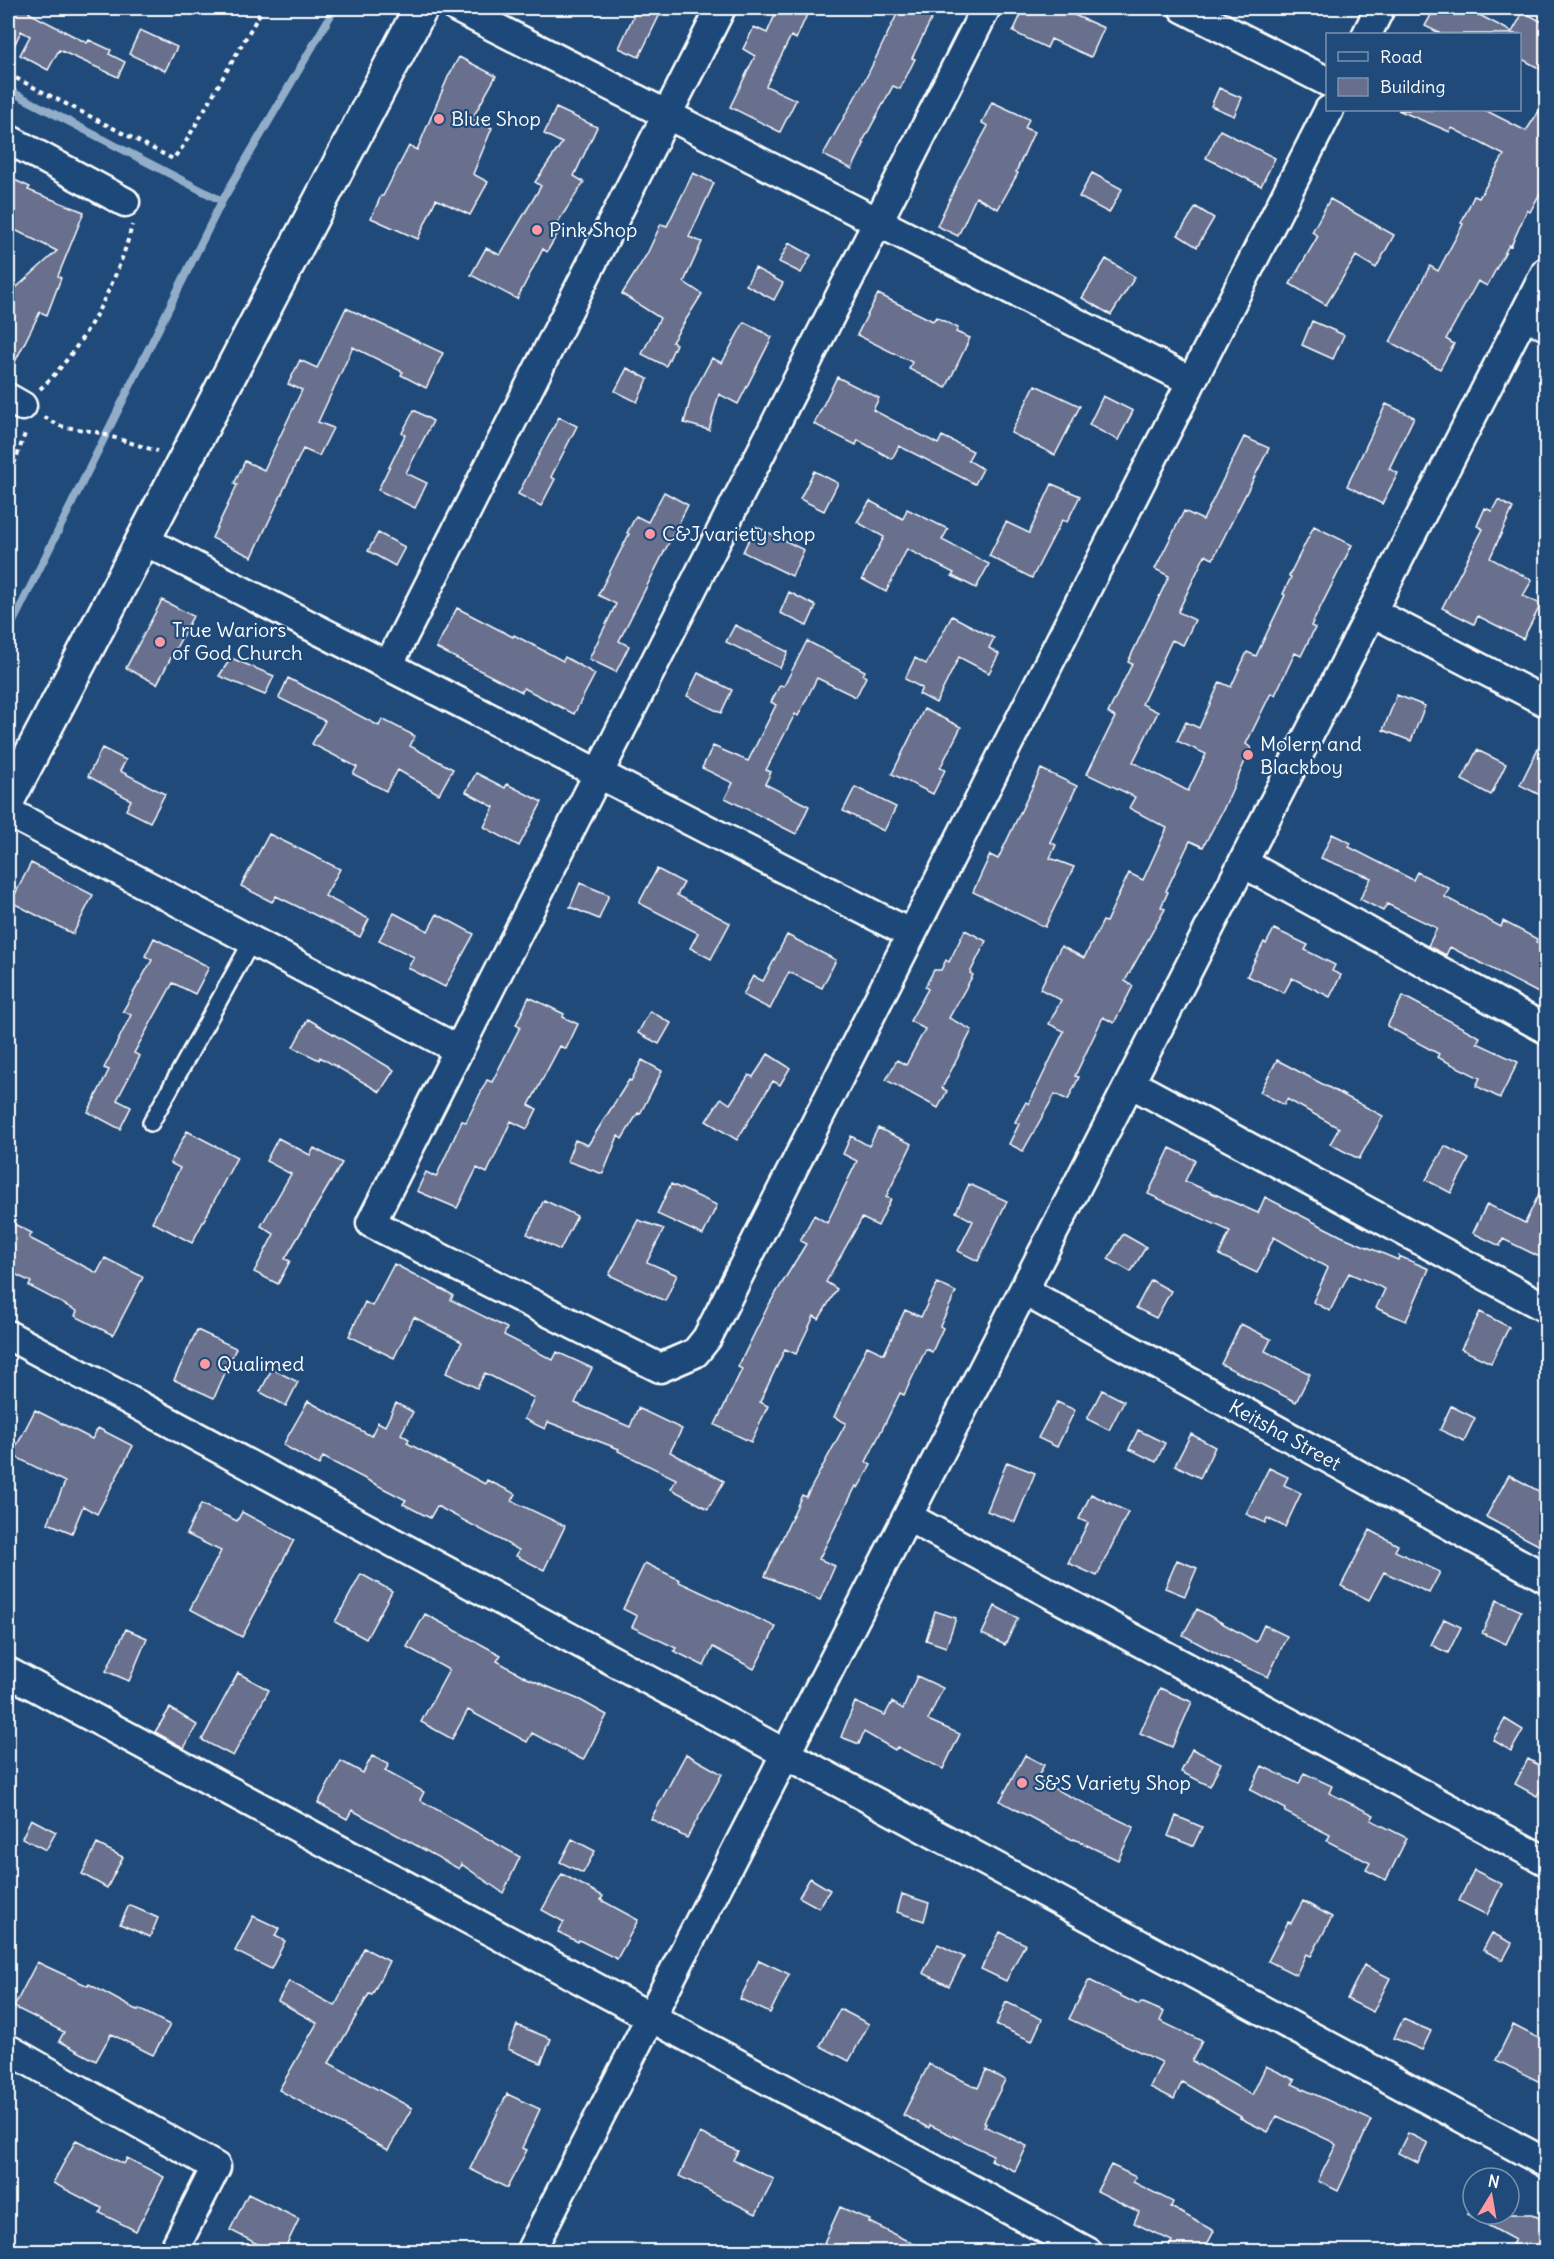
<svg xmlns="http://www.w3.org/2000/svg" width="1554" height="2259" font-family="Delius,sans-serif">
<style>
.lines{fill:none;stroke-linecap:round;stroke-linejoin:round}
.stream{stroke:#91adc8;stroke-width:8}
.building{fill:#686f8e;stroke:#fff;stroke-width:1.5}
.lane-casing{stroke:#fff;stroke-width:20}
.street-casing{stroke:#fff;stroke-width:33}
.secondary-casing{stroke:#fff;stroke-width:38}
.path{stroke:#fff;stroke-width:4;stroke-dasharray:4.5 4.5;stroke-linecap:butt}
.lane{stroke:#1f4a7a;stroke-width:15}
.street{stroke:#1f4a7a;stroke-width:28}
.secondary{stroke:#1f4a7a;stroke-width:33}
.poi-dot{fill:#ff9aa2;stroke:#1f4a7a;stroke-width:2}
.labels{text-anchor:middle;stroke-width:4.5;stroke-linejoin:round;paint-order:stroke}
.poi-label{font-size:20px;fill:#fff;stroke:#1f4a7a;text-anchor:start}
.street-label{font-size:20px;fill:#fff;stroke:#1f4a7a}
</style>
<rect width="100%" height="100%" fill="#1f4a7a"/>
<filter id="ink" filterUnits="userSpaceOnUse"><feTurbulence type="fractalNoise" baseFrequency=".0167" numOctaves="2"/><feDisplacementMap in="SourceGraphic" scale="12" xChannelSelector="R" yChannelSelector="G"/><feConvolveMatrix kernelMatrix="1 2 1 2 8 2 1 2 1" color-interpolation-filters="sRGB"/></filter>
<g filter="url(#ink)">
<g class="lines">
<!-- stream -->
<path class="stream" d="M8 90 222 201
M8 632 222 201 335 8"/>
</g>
<!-- building -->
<path class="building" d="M8 8H32L29 13 87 43 89 40 111 50 109 54 125 62 118 77 59 50 48 70 20 55 30 36 21 31 8 59Z
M637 8H663L639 57 619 48Z
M778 8H810L796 39 791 36 766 86 796 100 780 132 730 107 755 56 743 49 754 27 767 33Z
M900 8H937L912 58 915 59 900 89 893 86 862 143 864 144 852 169 823 155 868 74Z
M1024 8H1058L1104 28 1091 57 1051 39 1047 48 1013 32Z
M1435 8H1466L1512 32 1520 18V10L1546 24V72L1520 58V34H1441L1425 26Z
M140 30 177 47 165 71 129 54Z
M459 57 496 76 472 119 492 128 473 174 488 182 470 215 436 199 418 239 371 218 381 196H383L409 146 417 150 448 77Z
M1219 88 1242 98 1234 116 1211 106Z
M1546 100V182L1530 212 1527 210 1511 246 1509 245 1487 286 1478 281 1446 339 1454 344 1440 369 1390 342 1430 266 1438 271 1463 224 1461 223 1474 196 1479 198 1504 155 1452 128 1450 132 1398 110H1485L1526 131Z
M992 102 1029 119 1025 128 1034 132 1016 172 1018 173 998 209 976 197 958 236 937 226 959 179 988 126 982 123Z
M556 108 597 127 574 176 584 182 556 225 561 228 547 252 543 249 517 299 471 275 486 248 500 255 541 186 535 182 562 143 544 134Z
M1220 130 1275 158 1261 186 1206 158Z
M693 173 714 183 689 237 702 242 684 282 702 294 672 342 676 344 666 366 642 354 660 318 622 294 647 254 661 224 667 226Z
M1092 173 1122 189 1109 213 1079 197Z
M8 177 30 187 28 190 84 212 58 276 61 278 47 315 40 312 8 376V295L57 251 11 228 8 236Z
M1330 199 1394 235 1376 268 1356 256 1326 305 1290 284 1318 236 1312 232Z
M1196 207 1214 218 1197 247 1178 235Z
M789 243 811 255 801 273 779 262Z
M1106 259 1135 277 1111 315 1082 298Z
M755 268 783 283 774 300 746 285Z
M878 294 933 321 936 317 958 328 956 332 970 338 946 388 909 369 912 362 857 335Z
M346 308 443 353 426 388 401 375 403 372 353 347 318 422 333 428 319 456 303 449 252 557 212 538 237 485 234 484 245 461 264 470 302 390 288 384 300 360 317 368Z
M1312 321 1344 335 1333 359 1302 345Z
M744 322 772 337 738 404 719 394 709 430 684 423 691 397 712 358 722 363Z
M627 368 648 379 637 402 615 391Z
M837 377 879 398 873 410 938 444 942 436 973 451 968 460 983 469 975 484 899 446 892 459 858 440 856 445 814 424Z
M1035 385 1080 406 1055 455 1011 433Z
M1103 396 1133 411 1118 440 1089 425Z
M1386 404 1414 417 1389 469 1398 473 1382 504 1347 486Z
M414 410 433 421 406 473 427 483 415 508 378 490 405 435 402 433Z
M559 417 577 426 551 477 555 479 541 506 518 494Z
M1244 437 1269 448 1213 559 1205 555 1178 612 1195 620 1183 645 1172 640 1142 704 1158 712 1133 762 1188 791 1206 754 1177 741 1186 722 1199 728 1220 682 1231 687 1247 652 1256 656 1285 595 1283 594 1291 577 1289 576 1314 526 1352 545 1311 626 1315 628 1301 656 1295 653 1275 695 1271 693 1246 744 1251 748 1223 810 1203 847 1190 841 1166 891 1168 892 1161 907 1165 909 1125 981 1133 986 1114 1023 1103 1017 1075 1076 1079 1077 1068 1100 1055 1094 1023 1151 1009 1144 1019 1124 1015 1122 1026 1102 1029 1104 1064 1031 1049 1024 1061 1000 1040 989 1061 946 1084 958 1103 921 1106 922 1129 873 1143 880 1167 828 1129 808 1135 797 1087 774 1115 717 1108 713 1132 664 1128 662 1169 576 1155 569 1184 511 1203 520Z
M814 471 838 483 824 511 800 499Z
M1052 484 1080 496 1067 522 1062 520 1032 578 989 556 1006 522 1029 533Z
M664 492 688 505 619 641 629 646 616 672 589 659 616 604 598 595 629 534 627 533 636 516 648 522Z
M1498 500 1513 508 1490 558 1532 580 1523 596 1541 604 1523 639 1478 616 1474 624 1442 608 1483 529 1477 526 1485 508 1492 511Z
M870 501 903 519 907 509 948 529 942 540 989 564 976 588 952 576 954 573 907 549 886 592 862 579 884 537 857 522Z
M755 526 804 550 792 576 743 552Z
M378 533 405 547 395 566 368 551Z
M789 592 816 606 807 626 780 613Z
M162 600 193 616 157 684 126 668Z
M457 608 513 637 514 635 563 661 565 657 595 674 574 714 524 688 522 692 436 648Z
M952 616 994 638 989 648 999 654 989 673 959 657 936 703 919 694 922 688 905 679 915 658 926 664Z
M735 625 788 652 780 668 726 642Z
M807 641 865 671 863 675 866 677 856 697 817 678 798 716 795 714 766 770 771 772 765 784 809 806 796 834 725 798 733 783 702 768 713 746 748 761 776 705 771 702 780 685 784 686Z
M231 658 274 676 265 695 219 676Z
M698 673 732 690 721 713 687 696Z
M288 678 379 726 382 719 415 736 410 746 453 769 439 794 398 770 386 791 353 774 357 767 312 744 325 721 279 698Z
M1397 695 1425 706 1411 741 1383 730Z
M924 709 961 727 940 768 945 770 933 794 892 774Z
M1546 732V798L1520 785Z
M102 748 126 760 120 771 165 794 150 822 126 810 131 800 88 776Z
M1477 750 1506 764 1491 795 1462 780Z
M1041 769 1077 786 1050 842 1056 845 1050 858 1074 867 1045 927 973 892 990 855 998 859Z
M476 773 505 788 507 784 542 802 519 846 484 827 494 807 466 792Z
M855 787 896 807 884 831 843 811Z
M269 834 340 869 325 896 369 919 360 937 276 896 272 902 241 886Z
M1332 834 1351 843 1349 847 1413 880 1417 872 1449 888 1445 897 1501 927 1503 921 1537 939 1536 942 1546 948V997L1450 947 1446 955 1428 946 1437 928 1387 904 1383 911 1360 899 1371 878 1321 858Z
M31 863 93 895 73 934 11 902Z
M657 869 684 883 677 895 730 923 711 959 690 948 698 933 639 903Z
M580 883 609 895 599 919 570 907Z
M394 913 428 931 437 914 474 934 445 987 408 968 414 957 379 940Z
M1274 929 1308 945 1305 950 1335 965 1332 971 1341 975 1330 997 1292 978 1284 993 1247 976 1264 942 1266 944Z
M965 930 986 941 970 973 973 975 949 1018 972 1030 942 1088 947 1091 938 1108 886 1080 897 1060 906 1065 925 1029 910 1021 928 989 925 987 934 970H941L946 960 949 962Z
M787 935 836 960 822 988 789 972 770 1009 743 995 753 976 763 981Z
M154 938 209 967 195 994 173 983 134 1053 140 1056 117 1100 131 1107 120 1129 88 1112 109 1070 104 1068 131 1015 123 1011 152 960 145 956Z
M1403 996 1480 1037 1477 1043 1518 1062 1500 1098 1476 1086 1480 1078 1437 1057 1439 1054 1387 1026Z
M529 997 564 1014 563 1017 578 1024 566 1049 560 1046 529 1105 537 1109 527 1129 511 1121 487 1173 477 1168 457 1208 417 1191 426 1172 436 1177 462 1121 466 1122 487 1080 492 1082 520 1027 516 1025Z
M650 1011 671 1023 659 1044 638 1033Z
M308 1019 394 1070 380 1092 320 1057 319 1060 293 1047Z
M768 1054 790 1068 780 1085 773 1081 737 1140 706 1121 721 1098 730 1104 749 1075 753 1077Z
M642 1060 662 1071 640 1114 638 1113 622 1139 618 1136 603 1174 567 1161 575 1140 588 1145 629 1080 631 1081Z
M1277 1060 1383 1116 1359 1159 1330 1144 1339 1128 1287 1099 1284 1105 1260 1092Z
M878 1128 912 1144 886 1197 891 1199 878 1226 862 1218 826 1282 837 1289 819 1319 814 1316 796 1354 785 1349 760 1402 768 1406 751 1442 715 1425 742 1369 738 1367 768 1306 806 1244 800 1241 814 1215 827 1223 857 1161 843 1154 851 1136 869 1146Z
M187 1131 237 1157 192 1243 152 1222 180 1168 170 1163Z
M278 1138 310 1155 314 1148 342 1163 285 1259 290 1261 278 1284 254 1272 274 1234 261 1226 291 1174 266 1161Z
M1445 1146 1469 1159 1451 1193 1426 1180Z
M1170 1148 1195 1160 1185 1181 1258 1213 1265 1197 1341 1236 1398 1260 1399 1256 1429 1269 1406 1321 1376 1308 1385 1289 1349 1273 1330 1311 1313 1302 1328 1268 1274 1237 1257 1273 1219 1255 1230 1231 1148 1194Z
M1546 1179V1260L1503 1239 1500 1246 1473 1233 1487 1204 1525 1223Z
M671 1184 717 1205 703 1235 657 1214Z
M969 1184 1007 1201 978 1261 958 1251 973 1221 956 1212Z
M544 1200 577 1216 560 1250 527 1234Z
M638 1220 664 1229 647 1262 677 1275 665 1301 609 1275Z
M8 1221 32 1233 29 1238 97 1273 105 1258 143 1277 113 1335 75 1316 77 1311 29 1286 31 1282 11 1272 8 1280Z
M1123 1234 1146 1247 1131 1272 1108 1259Z
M394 1264 453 1295 451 1300 507 1328 504 1335 553 1360 557 1352 592 1368 575 1403 630 1427 638 1408 682 1429 670 1452 724 1481 708 1509 671 1489 676 1479 618 1451 619 1449 548 1422 545 1429 524 1419 534 1398 485 1373 477 1388 446 1373 462 1342 414 1317 394 1358 349 1336 365 1302 372 1306Z
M1151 1280 1171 1291 1156 1318 1136 1308Z
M937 1283 956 1292 940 1326 943 1328 932 1352 926 1349 904 1395 900 1393 866 1462 871 1465 858 1488 856 1486 819 1559 835 1566 820 1600 765 1576 802 1495 806 1497 846 1423 834 1417 867 1346 884 1354 905 1310 921 1317Z
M1480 1312 1509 1327 1491 1363 1461 1349Z
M1241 1324 1271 1339 1265 1351 1310 1374 1296 1402 1221 1364Z
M197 1330 236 1348 214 1398 174 1380Z
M272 1369 298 1382 286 1406 260 1392Z
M1102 1390 1124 1401 1109 1430 1087 1419Z
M308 1401 371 1436 378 1422 385 1426 396 1403 413 1412 401 1434 409 1439 407 1443 485 1484 487 1480 516 1494 512 1501 565 1526 544 1570 516 1556 519 1550 437 1506 430 1518 403 1504 406 1500 323 1457 319 1465 283 1445Z
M1057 1402 1075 1410 1057 1447 1038 1438Z
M1451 1406 1475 1418 1464 1441 1440 1430Z
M35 1410 92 1439 98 1428 133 1446 97 1514 83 1506 72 1533 48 1523 65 1482 12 1455Z
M1138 1430 1165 1443 1156 1462 1129 1449Z
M1191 1434 1215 1447 1200 1478 1175 1465Z
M1007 1462 1035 1473 1015 1522 987 1511Z
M1269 1468 1288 1477 1284 1485 1301 1493 1285 1527 1267 1518 1265 1523 1246 1514Z
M1509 1475 1546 1495V1549L1486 1517Z
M1091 1494 1128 1512 1097 1576 1068 1563 1088 1523 1079 1519Z
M201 1504 237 1521 242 1512 294 1540 242 1637 190 1609 221 1551 186 1534Z
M1370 1530 1398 1545 1395 1551 1440 1572 1429 1593 1384 1572 1369 1600 1341 1586Z
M1177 1560 1197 1568 1185 1596 1165 1588Z
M645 1563 680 1580 679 1582 776 1627 754 1669 713 1647 704 1666 674 1651 676 1648 632 1627 637 1616 623 1609Z
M361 1574 392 1591 366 1639 335 1622Z
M1497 1600 1521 1611 1506 1644 1482 1633Z
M995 1606 1018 1618 1005 1645 982 1634Z
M1197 1609 1256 1642 1264 1625 1287 1636 1268 1677 1223 1657 1183 1635Z
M935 1611 956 1618 946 1647 926 1640Z
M425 1614 501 1655 497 1661 527 1678 580 1700 607 1715 583 1760 532 1733 527 1742 468 1710 452 1739 421 1722 449 1670 407 1647Z
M1444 1619 1461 1627 1448 1653 1431 1645Z
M126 1629 147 1638 129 1681 106 1671Z
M238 1673 269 1690 233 1756 202 1740Z
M917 1676 943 1688 928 1720 960 1734 943 1769 897 1747 895 1750 864 1732 859 1744 841 1737 855 1702 885 1715 892 1702 903 1709Z
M1160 1688 1192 1702 1172 1747 1140 1733Z
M170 1708 197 1725 184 1748 155 1732Z
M1505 1719 1523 1730 1511 1751 1493 1740Z
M1192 1749 1221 1763 1210 1786 1181 1772Z
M686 1754 722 1774 687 1838 651 1819Z
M1025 1755 1044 1765 1036 1780 1134 1827 1118 1860 1074 1839 1073 1840 1000 1801Z
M372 1756 389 1764 385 1771 424 1792 420 1800 520 1857 503 1893 461 1864 459 1869 352 1810 347 1819 318 1803 341 1761 363 1773Z
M1528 1759 1546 1769V1779L1537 1796 1515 1784Z
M1262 1766 1299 1784 1304 1773 1332 1786 1329 1793 1374 1815 1371 1820 1407 1838 1386 1880 1366 1870 1370 1863 1327 1841 1330 1835 1285 1812 1286 1809 1250 1790Z
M1176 1816 1202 1827 1193 1846 1168 1836Z
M31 1819 56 1832 46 1850 22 1838Z
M572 1839 595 1851 583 1873 560 1862Z
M97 1844 123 1857 107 1888 82 1874Z
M1474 1870 1502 1884 1487 1915 1459 1901Z
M562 1874 603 1896 601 1900 638 1920 617 1959 579 1940 578 1942 558 1932 564 1922 542 1910Z
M810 1878 830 1890 819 1908 799 1897Z
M902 1894 929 1903 924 1921 897 1912Z
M1303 1901 1332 1917 1311 1956 1306 1954 1296 1975 1268 1961 1288 1922 1291 1923Z
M129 1905 158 1918 150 1937 120 1924Z
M253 1916 279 1928 275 1936 285 1941 271 1969 235 1951Z
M1000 1932 1025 1944 1006 1981 981 1969Z
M1492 1933 1512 1943 1503 1960 1483 1950Z
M938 1944 964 1957 949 1986 923 1973Z
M364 1948 389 1961 372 1995 369 1994 329 2063 412 2108 388 2150 279 2090 317 2023 278 2001 289 1981 335 2006Z
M759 1960 789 1974 770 2013 740 1999Z
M37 1962 88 1986 89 1984 138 2011 139 2009 170 2025 153 2055 111 2034 96 2061 59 2041 64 2032 14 2007Z
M1364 1965 1390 1978 1373 2012 1347 1999Z
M1089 1980 1139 2005 1141 2002 1164 2012 1160 2021 1202 2041 1192 2061 1252 2095 1266 2066 1295 2080 1292 2084 1371 2120 1338 2191 1318 2181 1336 2145 1333 2142 1277 2116 1268 2132 1240 2118 1241 2117 1182 2082 1174 2099 1150 2087 1162 2062 1069 2019Z
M1006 2002 1042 2019 1032 2041 996 2025Z
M840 2009 869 2024 849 2061 820 2046Z
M1403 2019 1431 2031 1422 2050 1394 2038Z
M517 2025 551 2039 541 2063 508 2049Z
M1513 2025 1546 2042V2085L1496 2060Z
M929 2064 978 2088 986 2070 1005 2080 984 2122 986 2123 984 2126 1027 2146 1015 2171 991 2160 993 2155 930 2125 929 2128 903 2115Z
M507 2094 540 2109 522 2148 527 2150 507 2188 470 2169Z
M700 2133 738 2151 733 2160 774 2179 756 2214 679 2176Z
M1408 2133 1428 2143 1418 2163 1398 2153Z
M76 2140 124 2164 127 2158 164 2177 136 2231 100 2213 102 2208 53 2183Z
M1111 2165 1136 2177 1133 2182 1173 2202 1171 2207 1214 2231 1203 2252H1166L1172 2241 1134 2223 1139 2212 1097 2191Z
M248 2194 299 2219 283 2252H273L230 2230Z
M840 2207 870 2220 869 2222 930 2252H837L823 2245Z
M1467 2214H1532L1546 2222V2241L1541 2252H1526L1512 2244 1515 2240Z"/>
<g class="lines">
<!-- lane casing -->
<g class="lane-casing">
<path id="lane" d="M8 753 27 762
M151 1123 252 941"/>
</g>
<!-- street casing -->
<g class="street-casing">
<path id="street" d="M457 8 1191 381
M986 8 371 1223 660 1368 695 1353 707 1338 1329 110
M1183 8 1328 82
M1367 34 1380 8
M8 139 125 202
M1525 314 1546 326
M8 398 22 406
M143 540 911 934
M1372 612 1546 702
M388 666 721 8
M8 812 459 1050
M1243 863 1546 1029
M1130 1083 1546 1308
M1024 1291 1546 1578
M8 1335 1546 2163
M908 1517 1546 1861
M8 1672 1088 2252
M8 2049 216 2167 173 2252
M530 2252 1546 272"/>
</g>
<!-- secondary casing -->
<g class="secondary-casing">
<path id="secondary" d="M8 799 421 8"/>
</g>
<!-- path -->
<path class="path" d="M8 74 173 159 184 145 263 8
M40 389C82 351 119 280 132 225
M44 417 60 426 96 432 157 451
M8 481 26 431"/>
<!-- lane -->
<use href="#lane" class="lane"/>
<!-- street -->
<use href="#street" class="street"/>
<!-- secondary -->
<use href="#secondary" class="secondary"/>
</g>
</g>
<!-- markers -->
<g class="poi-dot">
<circle cx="439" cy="119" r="6"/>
<circle cx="537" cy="230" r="6"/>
<circle cx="650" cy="534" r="6"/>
<circle cx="160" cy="642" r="6"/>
<circle cx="1248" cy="755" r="6"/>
<circle cx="205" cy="1364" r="6"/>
<circle cx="1022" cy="1783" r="6"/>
</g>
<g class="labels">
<!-- poi labels -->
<g class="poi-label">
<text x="451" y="126">Blue Shop</text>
<text x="549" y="237">Pink Shop</text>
<text x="662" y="541">C&amp;J variety shop</text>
<text x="172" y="637">True Wariors<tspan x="172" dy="23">of God Church</tspan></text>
<text x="1260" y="751">Molern and<tspan x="1260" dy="23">Blackboy</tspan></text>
<text x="217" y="1371">Qualimed</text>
<text x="1034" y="1790">S&amp;S Variety Shop</text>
</g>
<!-- street labels -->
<g class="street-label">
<text transform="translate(1285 1435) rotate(29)" y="7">Keitsha Street</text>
</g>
</g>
<!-- margin -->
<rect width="1554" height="2259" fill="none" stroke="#1f4a7a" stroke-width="30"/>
<rect x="15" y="15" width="1524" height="2229" fill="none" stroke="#fff" stroke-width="2" filter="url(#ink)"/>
<!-- legend -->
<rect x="1326" y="33" width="195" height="78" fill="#1f4a7a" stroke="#7992af" stroke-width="1.5"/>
<rect x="1338" y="52" width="30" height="9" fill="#1f4a7a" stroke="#7992af" stroke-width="1.5"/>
<text x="1380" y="63" font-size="18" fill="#ffffff">Road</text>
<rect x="1338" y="78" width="30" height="18" fill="#686f8e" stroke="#7992af" stroke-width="1.5"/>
<text x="1380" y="93" font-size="18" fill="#ffffff">Building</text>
<!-- north arrow -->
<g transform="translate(1491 2196) rotate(11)"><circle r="28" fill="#1f4a7a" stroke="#7992af" stroke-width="1.5"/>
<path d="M0-4.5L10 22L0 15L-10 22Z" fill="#ff9aa2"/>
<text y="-9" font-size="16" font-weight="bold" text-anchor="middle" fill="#ffffff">N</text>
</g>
</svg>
